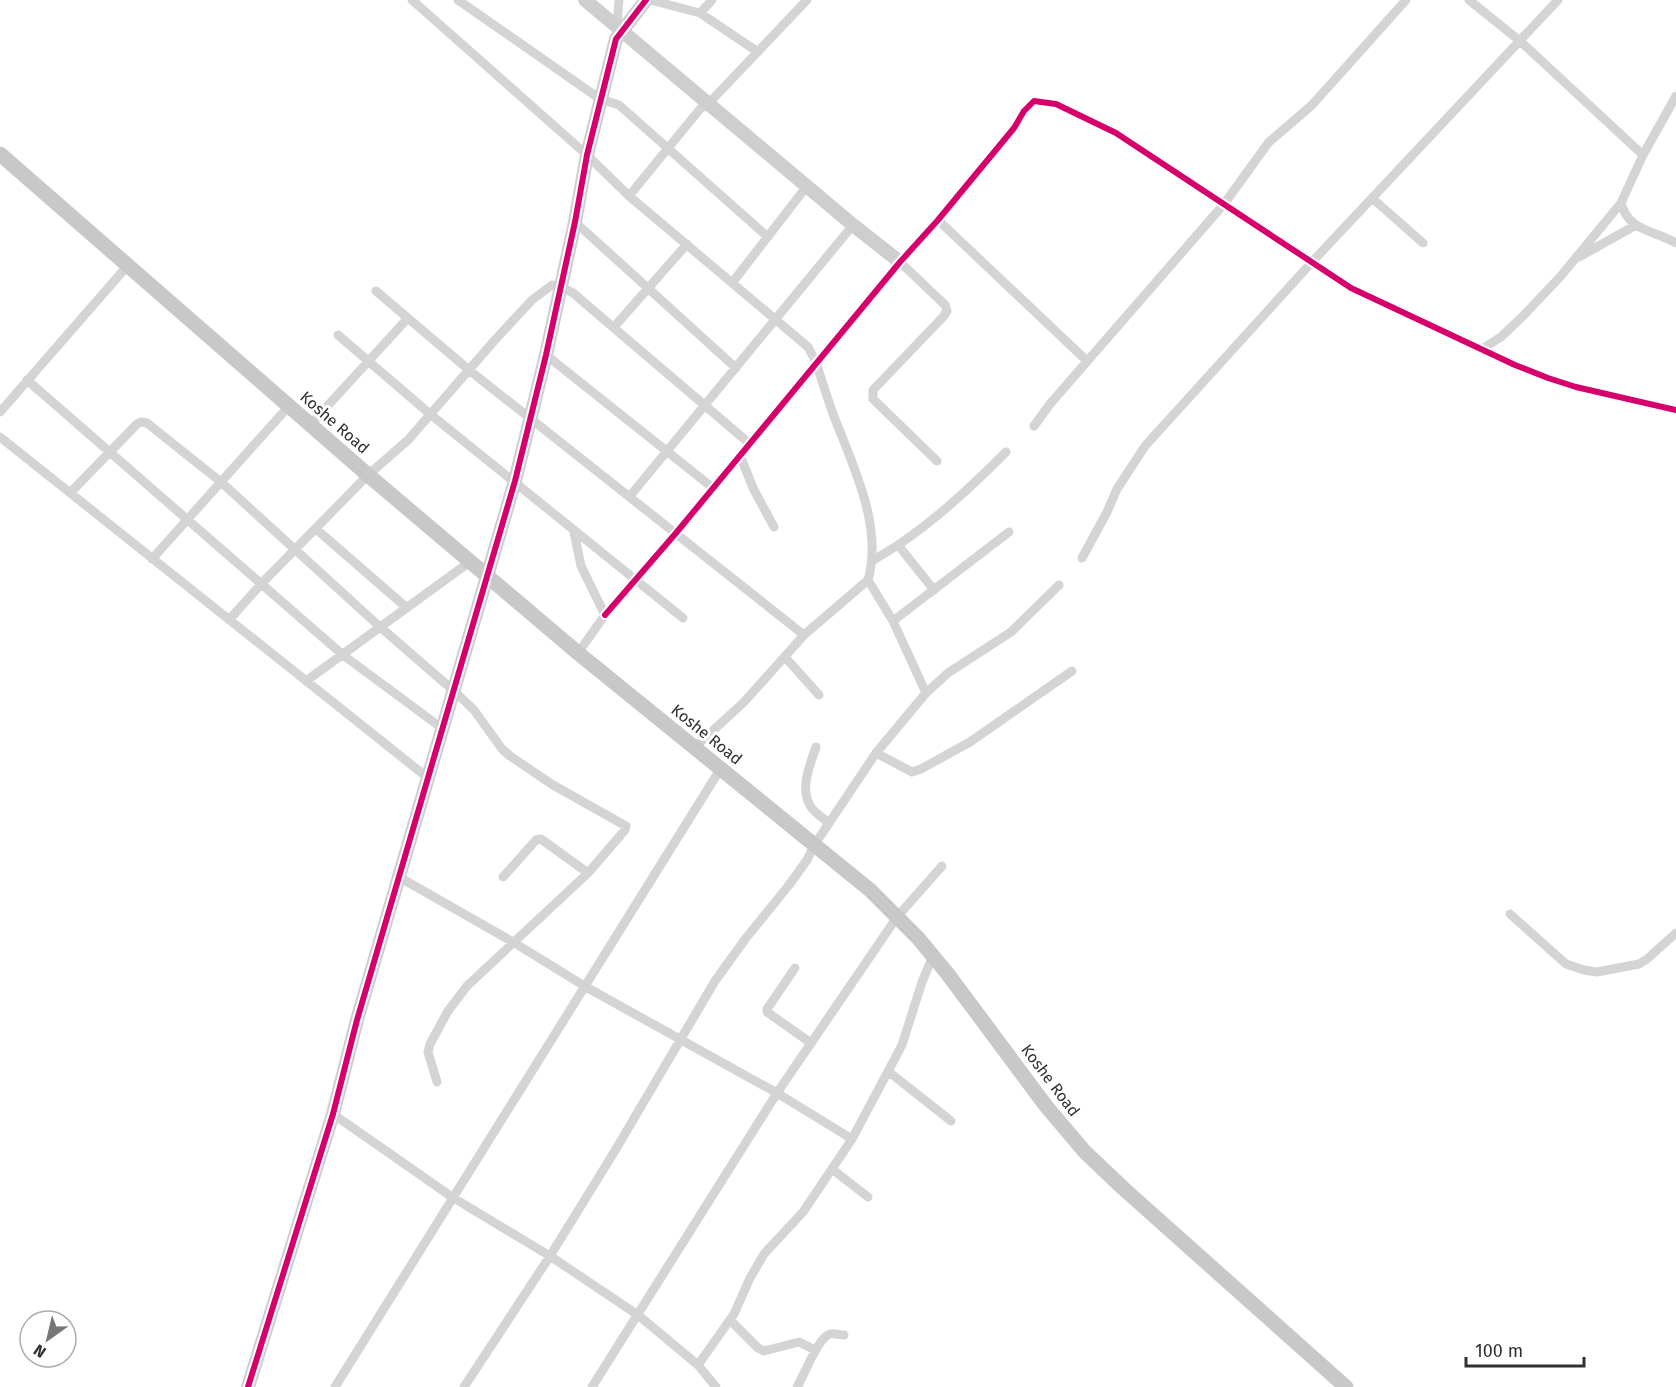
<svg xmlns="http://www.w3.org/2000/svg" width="1676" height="1387" font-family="'Fira Sans',sans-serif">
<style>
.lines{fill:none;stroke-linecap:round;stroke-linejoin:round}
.street{stroke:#d4d4d4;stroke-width:9}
.secondary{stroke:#cecece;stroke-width:14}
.primary{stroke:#c8c8c8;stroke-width:15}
.cycleway-casing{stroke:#fff;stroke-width:10}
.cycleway{stroke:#d6006c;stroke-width:6}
.labels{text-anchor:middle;stroke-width:6;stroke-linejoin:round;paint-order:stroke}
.street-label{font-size:16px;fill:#303030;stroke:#fff}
</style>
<rect width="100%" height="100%" fill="#fff"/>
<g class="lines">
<!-- street -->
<path class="street" d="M412 0 587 155 629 196 808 347 816 362C822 381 828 401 835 419 854 468 883 527 868 580L804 635 744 702 695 747
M458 0 600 99 619 105 768 237
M650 0 700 13 758 52
M1469 0 1520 41 1643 155
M700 13 712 0
M617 27 619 0
M629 196 700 109 708 104 807 0
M1372 198 1423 243
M1621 203C1628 231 1654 230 1676 243
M938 220 1087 361
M575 222 736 368
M1579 257 1636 225
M900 262 945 305 947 311 943 317 873 390V399L937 461
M732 283 807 186
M376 291 469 370 804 635
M614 327 687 244
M338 335 430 414 683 618
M1482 349 1501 337 1523 316 1560 277 1621 203 1643 155 1676 96
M546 355 713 488
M27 380 343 655 443 729
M0 412 129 264
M311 424 407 319
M1034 426 1050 404 1224 204 1269 142 1312 105 1406 0
M0 437 428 778
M740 455 753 488 774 527
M70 493 137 424 141 422 147 423 221 482 379 626 454 691 474 710 502 749 510 756 553 785 626 826 625 830 588 873 467 986 448 1011 430 1044 428 1052 437 1082
M630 496 853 225
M316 529 407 608
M574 532 581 566 605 615 578 653
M1082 558 1107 512 1117 489 1145 446 1312 262 1558 0
M152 559 289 406
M872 561 898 545
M868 580 893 621 926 693
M934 590 898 545C938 518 972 486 1006 452
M605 615 676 533 900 262 938 220 1014 128 1024 111 1034 101 1056 104 1116 133 1351 288 1515 365 1548 378 1576 387 1676 410
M229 620 262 583 368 475 408 440 494 341 532 300 552 285 561 287 573 293 750 444
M893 621 1009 532
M785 657 819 695
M306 681 471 561
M816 747C810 765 799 789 811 807 815 813 823 818 829 823
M876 753 912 772 921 769 970 742 1072 671
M399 877 513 942 586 987 777 1093 852 1139
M503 877 536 840 541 839 588 873
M1510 914 1566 964 1584 970 1597 972 1639 964 1647 959 1676 933
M795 968 767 1009V1012L811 1043
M889 1072 951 1121
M333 1114 452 1197 550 1256 638 1315 698 1365 716 1387
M832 1169 868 1197
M730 1320 758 1348 764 1351 799 1342 815 1350
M698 1365 734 1314 750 1278 764 1254 803 1212 852 1139 902 1045 922 982 933 956
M335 1387C462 1180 594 975 721 768
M464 1387 550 1256 613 1154 715 981 746 938 789 885 807 860 815 844 876 753 926 693 948 673 1011 632 1059 585
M592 1387 777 1093 897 917 942 866
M797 1387C804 1376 818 1337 830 1334 834 1333 840 1335 844 1335"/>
<!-- secondary -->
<path class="secondary" d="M585 0 853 225 900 262
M248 1387 333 1114 357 1020 515 481 546 355 575 222 587 155 616 39 646 0"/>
<!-- primary -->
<path class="primary" d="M0 154 368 475 578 653 870 890 918 938 947 973 1046 1106 1085 1152 1124 1189 1346 1387"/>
<!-- cycleway casing -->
<g class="cycleway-casing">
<path id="cycleway" d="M605 615 676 533 900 262 938 220 1014 128 1024 111 1034 101 1056 104 1116 133 1351 288 1515 365 1548 378 1576 387 1676 410
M248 1387 333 1114 357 1020 515 481 546 355 575 222 587 155 616 39 646 0"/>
</g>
<!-- cycleway -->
<use href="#cycleway" class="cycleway"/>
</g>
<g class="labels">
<!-- street labels -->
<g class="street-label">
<text transform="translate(335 422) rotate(41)" y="6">Koshe Road</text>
<text transform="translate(707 734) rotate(39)" y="6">Koshe Road</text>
<text transform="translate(1051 1080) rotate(53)" y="6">Koshe Road</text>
</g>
</g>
<!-- north arrow -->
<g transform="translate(48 1339) rotate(214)"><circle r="28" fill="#ffffff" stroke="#acacac" stroke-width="1.5"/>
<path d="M0-4.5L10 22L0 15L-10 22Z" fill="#787878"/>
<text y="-9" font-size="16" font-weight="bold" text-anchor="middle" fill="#303030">N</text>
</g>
<!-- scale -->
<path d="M1466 1357v9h118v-9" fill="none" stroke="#303030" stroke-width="3"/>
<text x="1475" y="1357" font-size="18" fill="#303030" stroke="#ffffff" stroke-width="4.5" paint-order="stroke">100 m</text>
</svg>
